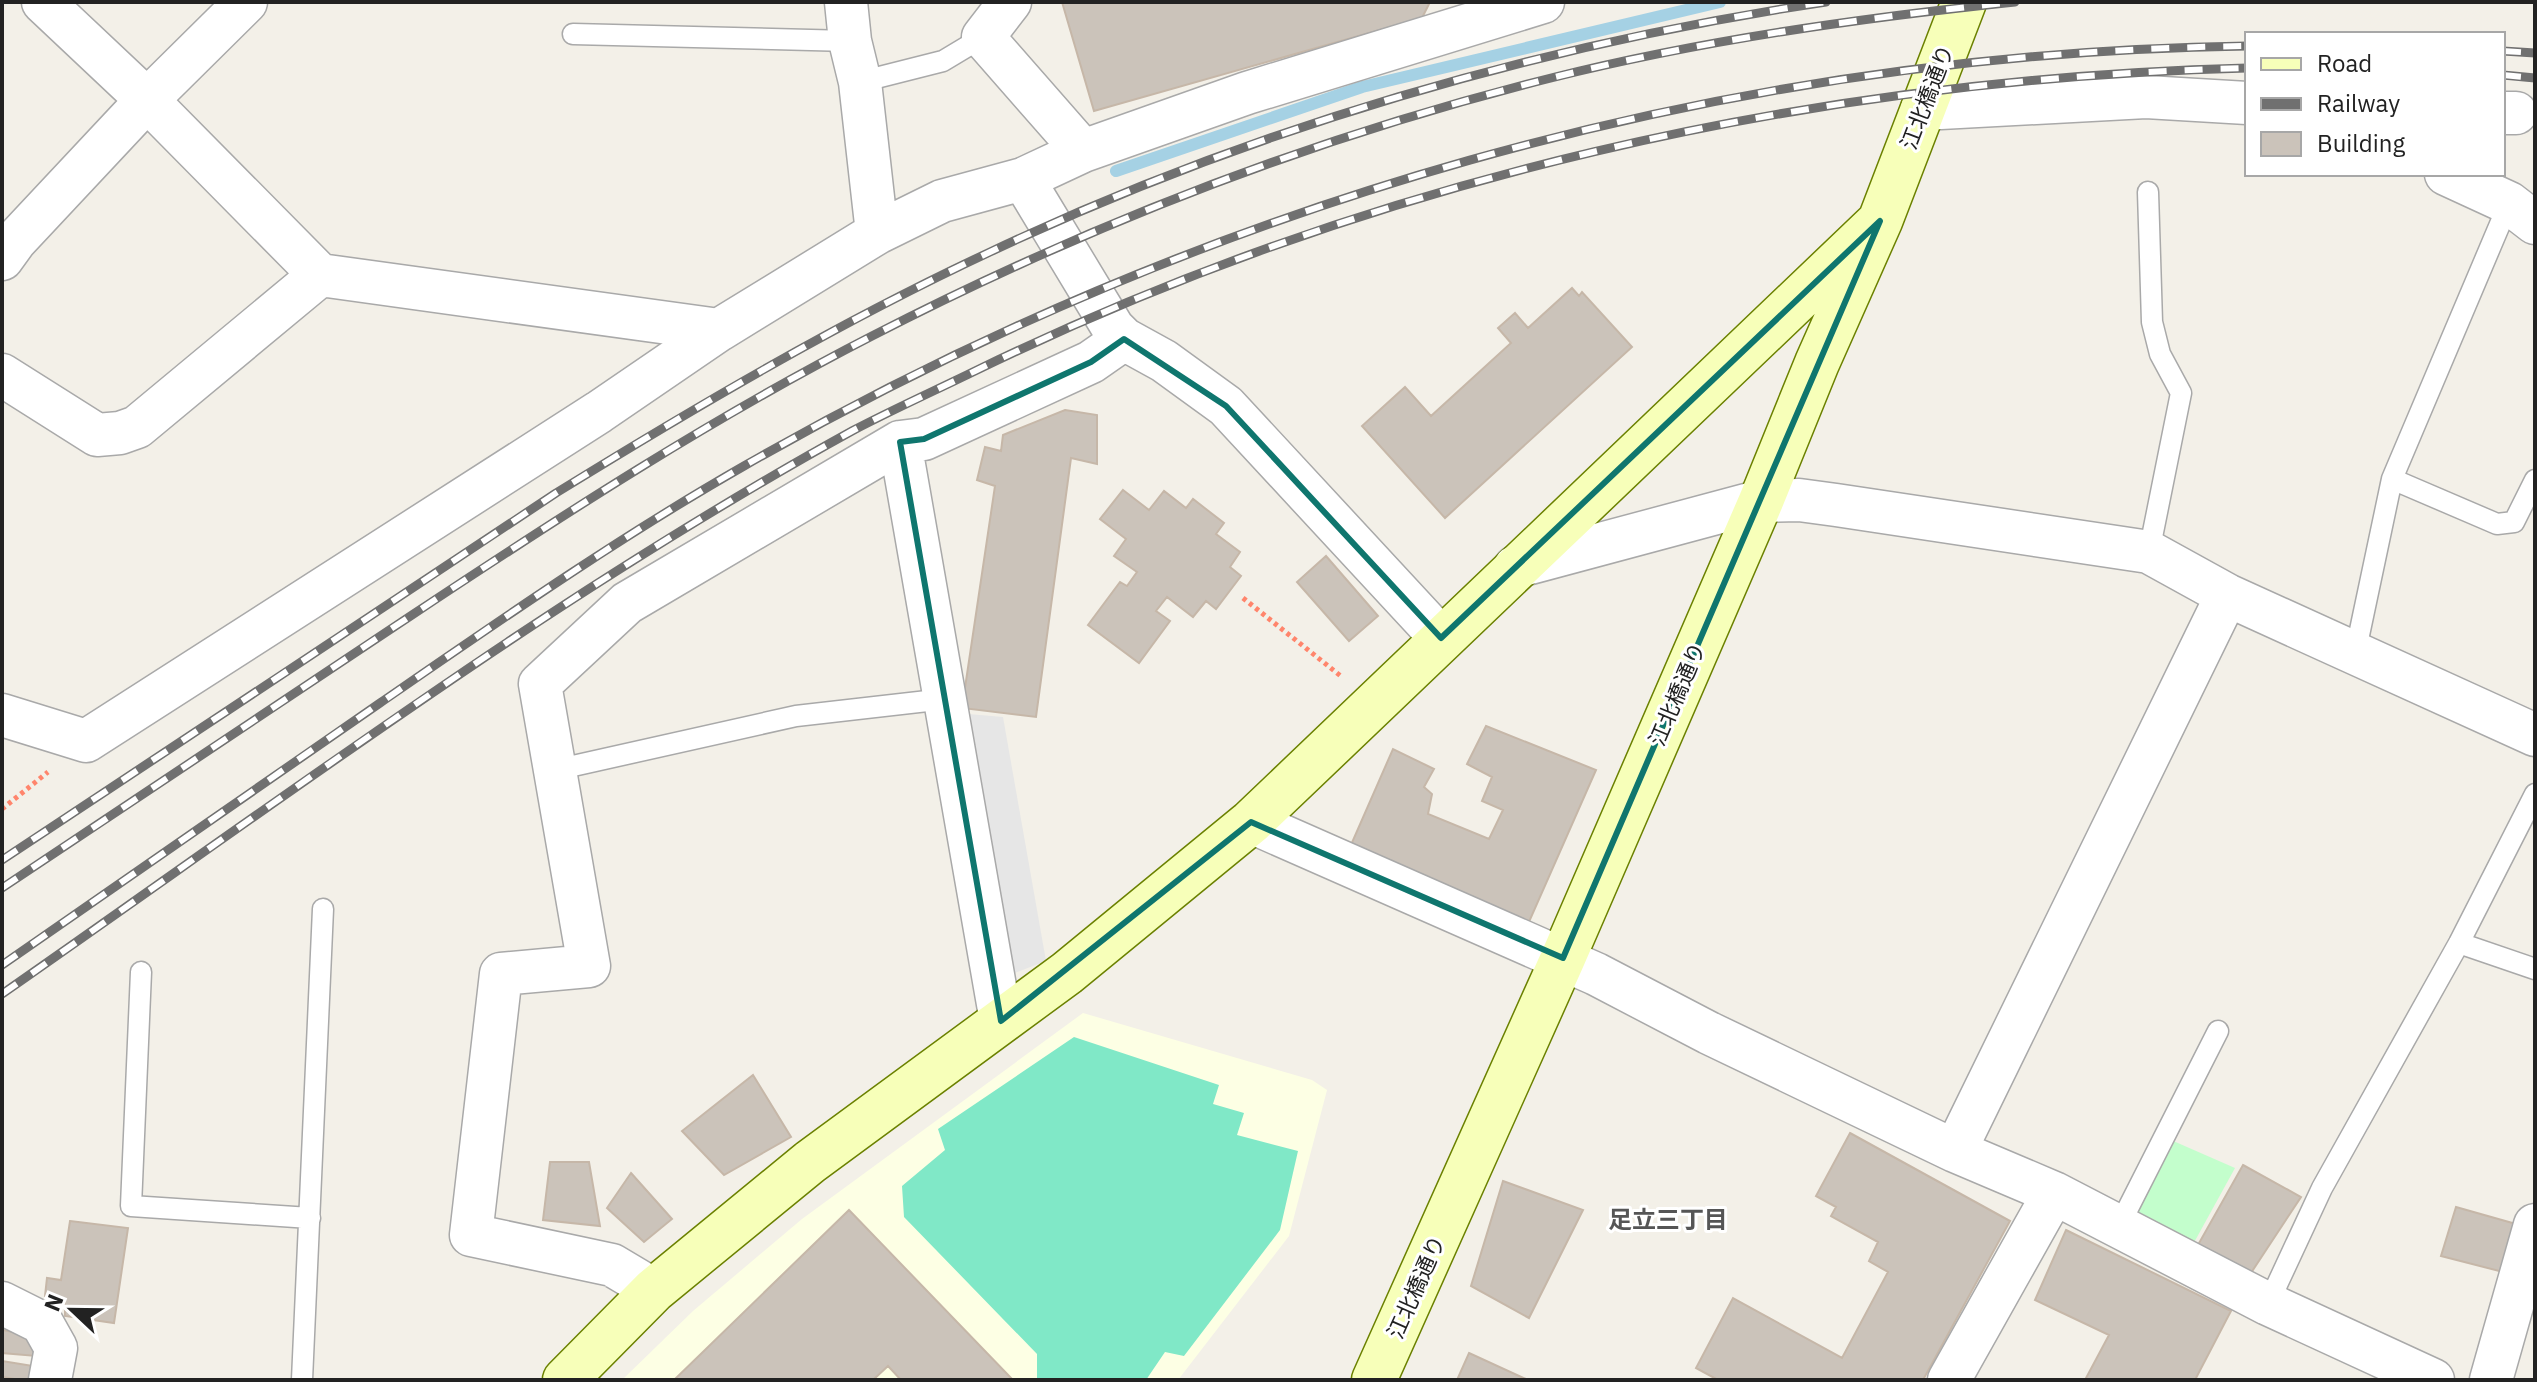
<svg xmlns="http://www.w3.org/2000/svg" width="2537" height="1382" font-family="'IBM Plex Sans','Noto Sans JP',sans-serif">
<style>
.education{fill:#fdffe4}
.park{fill:#c3fecc}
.pitch{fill:#80e8c7}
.parking{fill:#e6e6e6}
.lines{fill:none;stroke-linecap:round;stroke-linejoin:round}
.stream{stroke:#a5d1e4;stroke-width:12}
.building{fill:#cbc3ba;stroke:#c6b7a8;stroke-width:2}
.lane-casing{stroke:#a9a9a9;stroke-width:23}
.street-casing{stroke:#a9a9a9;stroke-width:45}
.secondary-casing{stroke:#6b8100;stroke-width:47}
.path{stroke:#ff856c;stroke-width:5;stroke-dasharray:4 4;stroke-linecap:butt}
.lane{stroke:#fff;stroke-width:20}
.street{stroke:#fff;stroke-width:42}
.secondary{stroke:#f7ffb9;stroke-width:44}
.rail-casing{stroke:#707070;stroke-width:9}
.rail{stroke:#fff;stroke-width:6;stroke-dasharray:18;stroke-linecap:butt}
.marked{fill:none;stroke:#0f766e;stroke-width:6;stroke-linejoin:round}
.labels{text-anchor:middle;stroke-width:6;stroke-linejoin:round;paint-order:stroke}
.street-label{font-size:22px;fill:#222;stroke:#fff}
.neighbourhood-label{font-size:24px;font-weight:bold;fill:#555;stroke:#fff}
</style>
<rect width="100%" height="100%" fill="#f3f0e8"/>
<!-- education -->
<path class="education" d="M1083 1013 1312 1080 1327 1090 1289 1236 1178 1380H622L693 1311 802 1219Z"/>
<!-- park -->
<path class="park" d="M2171 1140 2235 1168 2191 1248 2129 1221Z"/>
<!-- pitch -->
<path class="pitch" d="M1074 1037 1219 1085 1213 1104 1244 1113 1237 1135 1298 1151 1280 1230 1184 1356 1165 1352 1146 1380H1037V1354L904 1217 902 1186 945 1150 938 1129Z"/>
<!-- parking -->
<path class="parking" d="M957 713 1003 717 1046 961 1007 976Z"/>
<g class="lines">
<!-- stream -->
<path class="stream" d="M1116 171 1362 87 1720 2"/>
</g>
<!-- building -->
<path class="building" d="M1062 2H1430L1422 18 1094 111Z
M1572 288 1579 296 1582 292 1632 347 1445 518 1362 426 1405 387 1431 416 1511 343 1498 328 1515 313 1528 328Z
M1065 410 1097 415V464L1071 458 1036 717 962 708 995 486 977 480 985 447 1001 451 1003 435Z
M1123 490 1149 510 1164 491 1186 508 1193 499 1224 523 1216 534 1240 552 1230 567 1241 576 1216 609 1206 601 1193 617 1167 597 1156 611 1170 621 1139 663 1088 625 1120 582 1127 586 1137 572 1114 556 1126 539 1100 519Z
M1326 556 1378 616 1349 641 1297 582Z
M1486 726 1596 770 1525 931 1347 854 1393 749 1434 769 1424 787 1432 794 1428 814 1489 839 1503 810 1482 801 1492 777 1467 764Z
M753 1075 791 1137 724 1175 682 1131Z
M1850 1133 2010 1221 1923 1380H1718L1696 1368 1733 1298 1842 1358 1888 1272 1869 1261 1878 1242 1831 1216 1836 1207 1816 1196Z
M550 1162H589L600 1226 543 1220Z
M2243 1165 2301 1197 2247 1279 2194 1252Z
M631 1173 672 1219 644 1242 607 1208Z
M1503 1181 1583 1210 1529 1318 1471 1286Z
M2456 1207 2523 1226 2511 1274 2441 1256Z
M849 1210 1013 1380H901L888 1366 873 1380H674Z
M70 1221 128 1228 114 1323 65 1316V1302L45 1296 47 1278 61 1280Z
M2066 1230 2231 1311 2195 1380H2085L2109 1335 2035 1300Z
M3 1330 33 1336 36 1356 2 1353Z
M1469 1353 1528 1380H1457Z
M2 1361 39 1367 34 1380H21L2 1377Z"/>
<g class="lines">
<!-- lane casing -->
<g class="lane-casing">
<path id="lane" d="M573 34 850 41
M860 82 943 61 983 37
M2148 192 2152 322 2160 354 2181 393 2149 552
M2392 479 2497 524 2514 522 2535 480
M2355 654 2392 479 2509 203
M555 770 796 716 945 699
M2459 943 2535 969
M141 972 131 1206 310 1218
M2120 1224 2218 1031
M2268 1304 2322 1188 2459 943 2535 794
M302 1380 323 909"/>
</g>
<!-- street casing -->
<g class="street-casing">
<path id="street" d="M43 2 147 100 320 275 719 330
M846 2 850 41 860 82 877 233
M1010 2 983 37 1083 151
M1922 109 2146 97 2247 103
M2503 113H2516
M2446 174 2509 203 2535 223
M1023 179 1113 328 1124 339 1164 361 1226 406 1441 638
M2 259 15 241 147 100 246 2
M2 375 97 435 120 433 137 427 320 275
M900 442 1001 1021
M1515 567 1761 501 1799 500 1836 505 2149 552 2227 595 2535 735
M2 715 86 741 599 412 719 330 877 233 942 201 1023 179 1083 151 1247 93 1543 2
M1251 822 1596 974 1709 1033 1955 1151 2054 1193 2268 1304 2433 1380
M1955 1151 2227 595
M654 1290 612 1265 471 1235 501 974 589 966 540 684 627 603 900 442 924 439 1091 362 1124 339
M2 1303 42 1323 56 1348 50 1380
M1949 1380 2054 1193
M2491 1380 2535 1225"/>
</g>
<!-- secondary casing -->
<g class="secondary-casing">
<path id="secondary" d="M565 1380 654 1290 810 1162 1067 973 1251 822 1880 221
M1374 1380 1563 958 1761 501 1817 363 1880 221 1964 2"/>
</g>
<!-- path -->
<path class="path" d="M1243 598 1342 677
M2 809 48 772"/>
<!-- lane -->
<use href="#lane" class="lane"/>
<!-- street -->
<use href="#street" class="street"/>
<!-- secondary -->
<use href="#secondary" class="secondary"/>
<!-- rail casing -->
<g class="rail-casing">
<path id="rail" d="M2503 51 2535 53
M2503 75 2535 78
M2 860 556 493C697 406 840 322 990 252 1253 128 1539 45 1826 2
M2 888C139 797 275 706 412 615 561 516 712 418 872 336 1088 225 1315 137 1551 78 1703 40 1860 18 2015 2
M2 965C128 878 254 790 380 703 499 621 618 538 744 466 1201 204 1719 53 2247 46
M2 994C281 800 554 595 852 431 892 410 934 391 975 371 1370 179 1808 79 2247 68"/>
</g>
<!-- rail -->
<use href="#rail" class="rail"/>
</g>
<!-- marked area -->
<path class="marked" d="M1880 221 1563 958 1251 822 1001 1021 900 442 924 439 1091 362 1124 339 1226 406 1441 638Z"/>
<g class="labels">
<!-- street labels -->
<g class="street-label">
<text transform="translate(1927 97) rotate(-69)" y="8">江北橋通り</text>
<text transform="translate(1677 694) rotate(-67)" y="8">江北橋通り</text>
<text transform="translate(1416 1287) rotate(-66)" y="8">江北橋通り</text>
</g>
<!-- neighbourhood labels -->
<g class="neighbourhood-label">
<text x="1668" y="1228">足立三丁目</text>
</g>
</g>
<!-- border -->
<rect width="2537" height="1382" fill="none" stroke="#222222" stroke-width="8"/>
<!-- legend -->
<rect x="2245" y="32" width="260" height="144" fill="#ffffff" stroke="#a7a7a7" stroke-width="2"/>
<rect x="2261" y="58" width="40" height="12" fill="#f7ffb9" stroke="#a7a7a7" stroke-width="2"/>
<text x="2317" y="72" font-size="24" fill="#222222">Road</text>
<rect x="2261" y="98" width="40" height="12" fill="#707070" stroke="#a7a7a7" stroke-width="2"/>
<text x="2317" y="112" font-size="24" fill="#222222">Railway</text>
<rect x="2261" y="132" width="40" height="24" fill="#cbc3ba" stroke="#a7a7a7" stroke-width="2"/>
<text x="2317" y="152" font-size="24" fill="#222222">Building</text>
<!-- north arrow -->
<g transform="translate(72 1310) rotate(292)" stroke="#ffffff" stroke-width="6" paint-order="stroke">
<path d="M0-6L14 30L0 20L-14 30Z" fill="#222222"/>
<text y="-12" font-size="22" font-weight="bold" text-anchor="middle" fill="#222222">N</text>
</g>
</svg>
